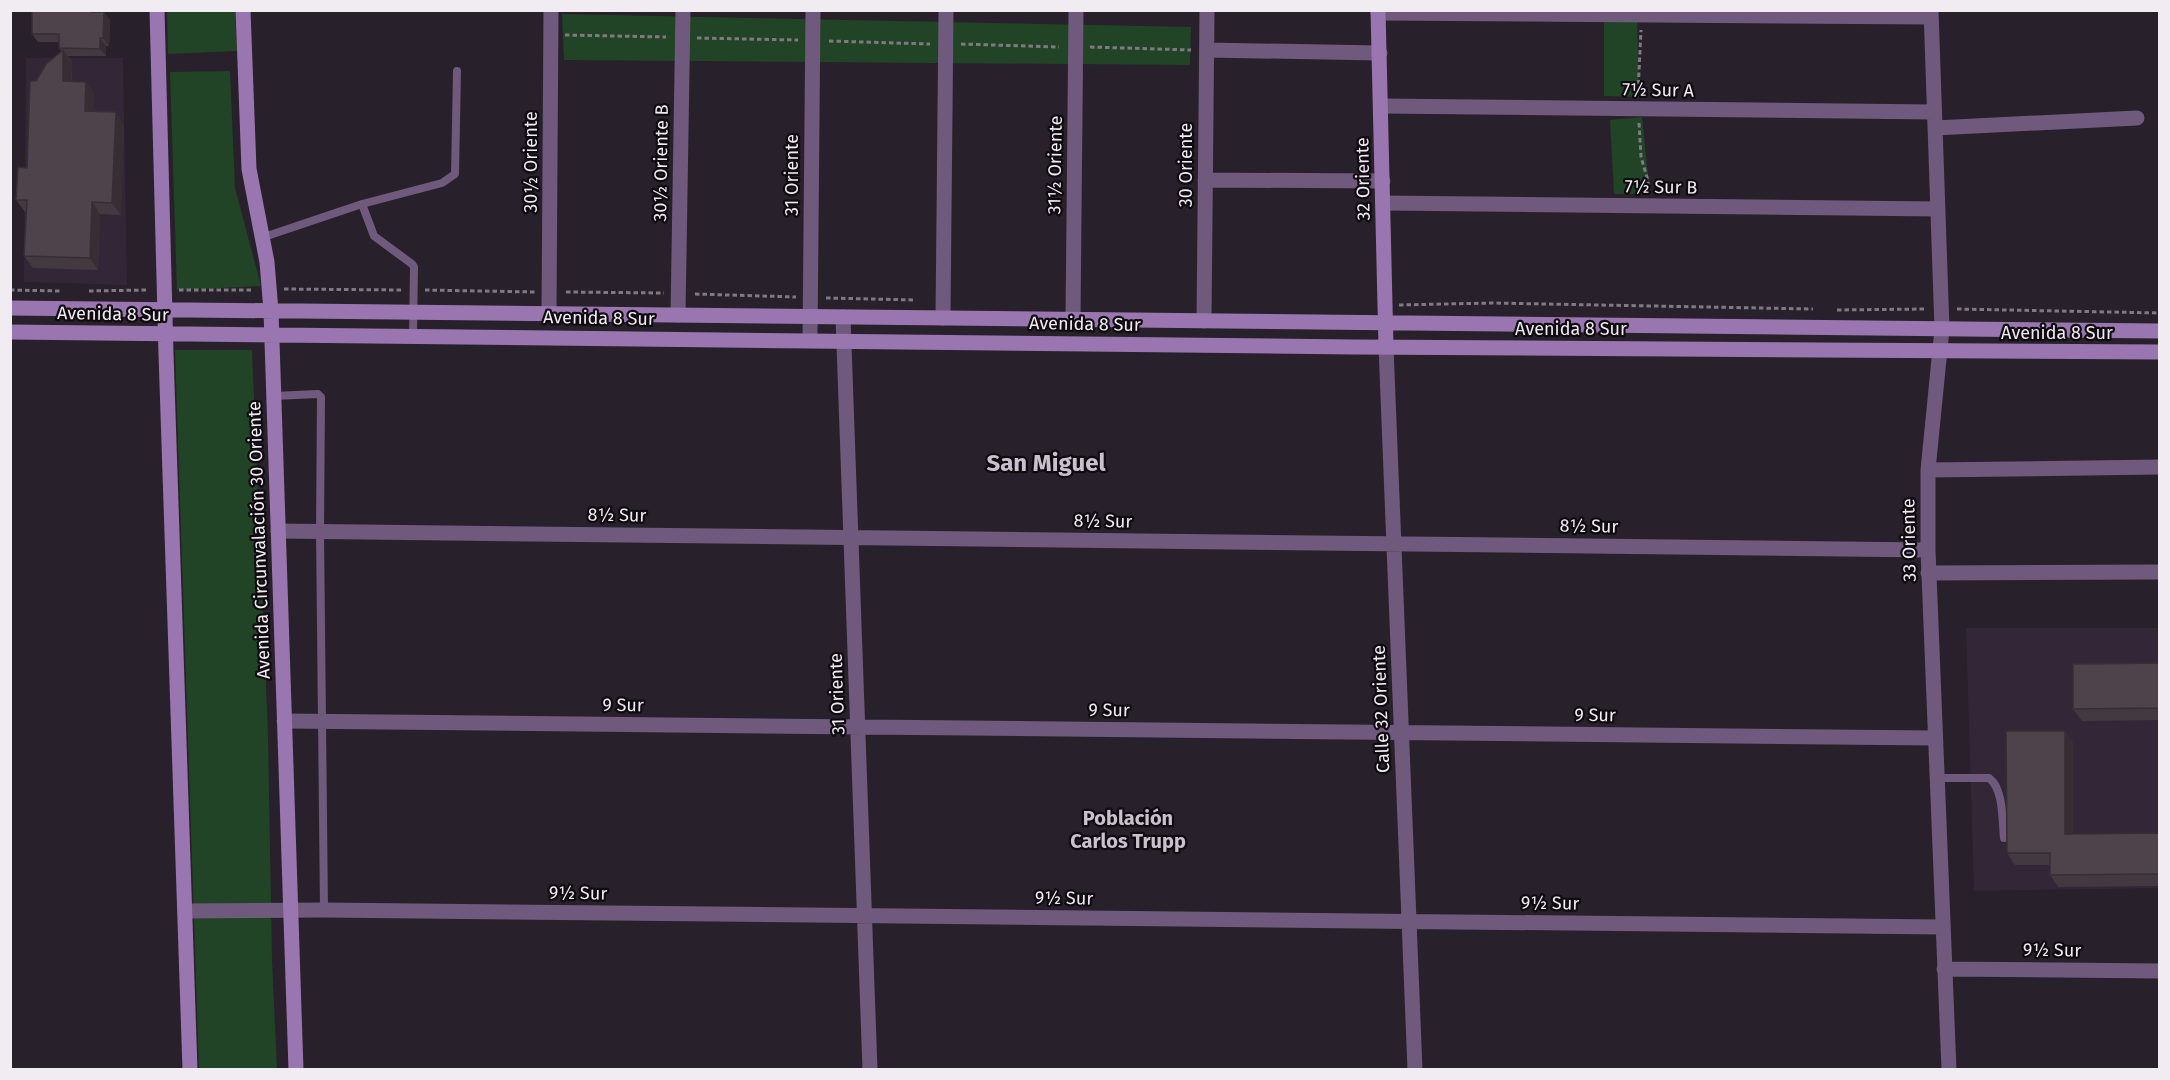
<svg xmlns="http://www.w3.org/2000/svg" width="2170" height="1080" font-family="'Fira Sans',sans-serif">
<style>
.built{fill:#332737}
.green{fill:#224426}
.lines{fill:none;stroke-linecap:round;stroke-linejoin:round}
.path{stroke:#807982;stroke-width:3;stroke-dasharray:4.5 3;stroke-linecap:butt}
.lane{stroke:#6f597c;stroke-width:8}
.street{stroke:#6f597c;stroke-width:15}
.secondary{stroke:#9a76b0;stroke-width:15}
.wall{fill:#433940}
.shaded-wall{fill:#372e34}
.building{fill:#4e424b;stroke:#372e34;stroke-width:1.5}
.labels{text-anchor:middle;stroke-width:4.5;stroke-linejoin:round;paint-order:stroke}
.street-label{font-size:18px;fill:#f1ebf2;stroke:#0f0b10}
.neighbourhood-label{font-size:20px;font-weight:bold;fill:#cbc0ce;stroke:#0f0b10}
.district-label{font-size:24px;font-weight:bold;fill:#cbc0ce;stroke:#0f0b10}
</style>
<rect width="100%" height="100%" fill="#28202a"/>
<!-- built -->
<path class="built" d="M26 58H123L127 285 24 282Z
M1966 628H2159V888L1974 891Z"/>
<!-- green -->
<path class="green" d="M167 11H235L237 51 168 54Z
M562 14 1191 27 1190 65 564 60Z
M1637 20 1639 97 1604 96V22Z
M230 71 235 188 261 286 177 290 170 72Z
M1642 117 1650 194H1614L1610 120Z
M175 350H252L268 735 272 960 277 1069H199Z"/>
<g class="lines">
<!-- path -->
<path class="path" d="M565 35 666 37
M697 38 798 40
M829 41 930 44
M961 44 1059 47
M1090 47 1191 50
M1638 92 1641 30
M1639 123 1641 157 1647 177 1649 190
M284 289 403 290
M10 290 61 291
M179 290H253
M425 290 535 292
M89 291 148 290
M566 292 664 293
M695 294 796 297
M826 298 916 300
M1399 305 1492 303 1813 309
M1957 309 2160 313
M1837 310 1927 309"/>
<!-- lane -->
<path class="lane" d="M261 238 362 204
M413 335 414 267 412 264 374 236 362 204 442 183 455 174 457 71
M274 396 318 394 321 397 320 532 324 910
M1936 778H1989C2004 789 2002 821 2004 838"/>
<!-- street -->
<path class="street" d="M1931 10 1942 329 1928 470V550L1949 1070
M1378 13 1931 17
M1207 50 1380 53
M1381 106 1934 112
M1935 128 2137 118
M1205 180 1383 181
M1383 203 1938 209
M549 314 551 10
M678 315 683 10
M843 317 870 1070
M943 318 946 10
M1073 319 1076 10
M1204 321 1207 10
M810 340 813 10
M1386 347 1415 1070
M1928 470 2160 467
M278 531 1928 550
M1928 573 2160 572
M284 721 1934 738
M185 911 324 910 1942 927
M1944 969 2160 971"/>
<!-- secondary -->
<path class="secondary" d="M157 10 166 354 190 1070
M243 10 249 169 267 262 271 311 296 1070
M1378 10 1386 347
M10 308 2160 331
M10 332 1354 347 2160 352"/>
</g>
<!-- wall -->
<path class="wall" d="M97 12H104L110 20 109 46H106V56H68L72 62V82H86L94 94 93 112 124 124 121 215 100 214 98 270 33 268 24 256 26 212H25L16 200 27 168 36 81 61 51 59 48V42H38L32 34Z
M2160 663V720L2082 721 2073 709Z
M2065 731 2073 743V834L2160 833V886L2058 887 2050 875V865H2015L2007 853Z"/>
<!-- shaded-wall -->
<path class="shaded-wall" d="M104 12 110 20 109 46 103 38Z
M100 38 106 46V56L100 49Z
M63 50 72 62 71 94 63 81Z
M86 82 94 94 93 123 85 111Z
M116 112 124 124 121 215 112 203Z
M92 202 100 214 98 270 90 258Z
M2065 731 2073 743V846L2065 834Z"/>
<!-- building -->
<path class="building" d="M32 10H91V12H104L103 38H100V49L59 48V34H32Z
M63 50V81L86 82 85 111 116 112 112 203 92 202 90 258 24 256 27 200H16L18 167 27 168 30 81H36L46 64Z
M2160 663V708L2073 709V664Z
M2006 731H2065V834L2160 833V874L2050 875V853H2007Z"/>
<g class="labels">
<!-- street labels -->
<g class="street-label">
<text transform="translate(1658 90) rotate(1)" y="6">7½ Sur A</text>
<text transform="translate(531 162) rotate(-90)" y="6">30½ Oriente</text>
<text transform="translate(661 163) rotate(-89)" y="6">30½ Oriente B</text>
<text transform="translate(1055 165) rotate(-89)" y="6">31½ Oriente</text>
<text transform="translate(1186 165) rotate(-90)" y="6">30 Oriente</text>
<text transform="translate(792 175) rotate(-90)" y="6">31 Oriente</text>
<text transform="translate(1363 179) rotate(-91)" y="6">32 Oriente</text>
<text transform="translate(1661 187) rotate(1)" y="6">7½ Sur B</text>
<text transform="translate(113 314) rotate(1)" y="6">Avenida 8 Sur</text>
<text transform="translate(599 318) rotate(1)" y="6">Avenida 8 Sur</text>
<text transform="translate(1085 324) rotate(1)" y="6">Avenida 8 Sur</text>
<text x="1571" y="335">Avenida 8 Sur</text>
<text x="2057" y="339">Avenida 8 Sur</text>
<text transform="translate(617 515) rotate(1)" y="6">8½ Sur</text>
<text transform="translate(1103 521) rotate(1)" y="6">8½ Sur</text>
<text transform="translate(1589 526) rotate(1)" y="6">8½ Sur</text>
<text transform="translate(259 540) rotate(-92)" y="6">Avenida Circunvalación 30 Oriente</text>
<text transform="translate(1909 540) rotate(-91)" y="6">33 Oriente</text>
<text transform="translate(837 694) rotate(-92)" y="6">31 Oriente</text>
<text transform="translate(623 705) rotate(1)" y="6">9 Sur</text>
<text transform="translate(1381 709) rotate(-92)" y="6">Calle 32 Oriente</text>
<text transform="translate(1109 710) rotate(1)" y="6">9 Sur</text>
<text transform="translate(1595 715) rotate(1)" y="6">9 Sur</text>
<text transform="translate(578 893) rotate(1)" y="6">9½ Sur</text>
<text transform="translate(1064 898) rotate(1)" y="6">9½ Sur</text>
<text transform="translate(1550 903) rotate(1)" y="6">9½ Sur</text>
<text transform="translate(2052 950) rotate(1)" y="6">9½ Sur</text>
</g>
<!-- neighbourhood labels -->
<g class="neighbourhood-label">
<text x="1128" y="825">Población<tspan x="1128" dy="23">Carlos Trupp</tspan></text>
</g>
<!-- district labels -->
<g class="district-label">
<text x="1046" y="471">San Miguel</text>
</g>
</g>
<!-- border -->
<rect width="2170" height="1080" fill="none" stroke="#f1ebf2" stroke-width="24"/>
</svg>
